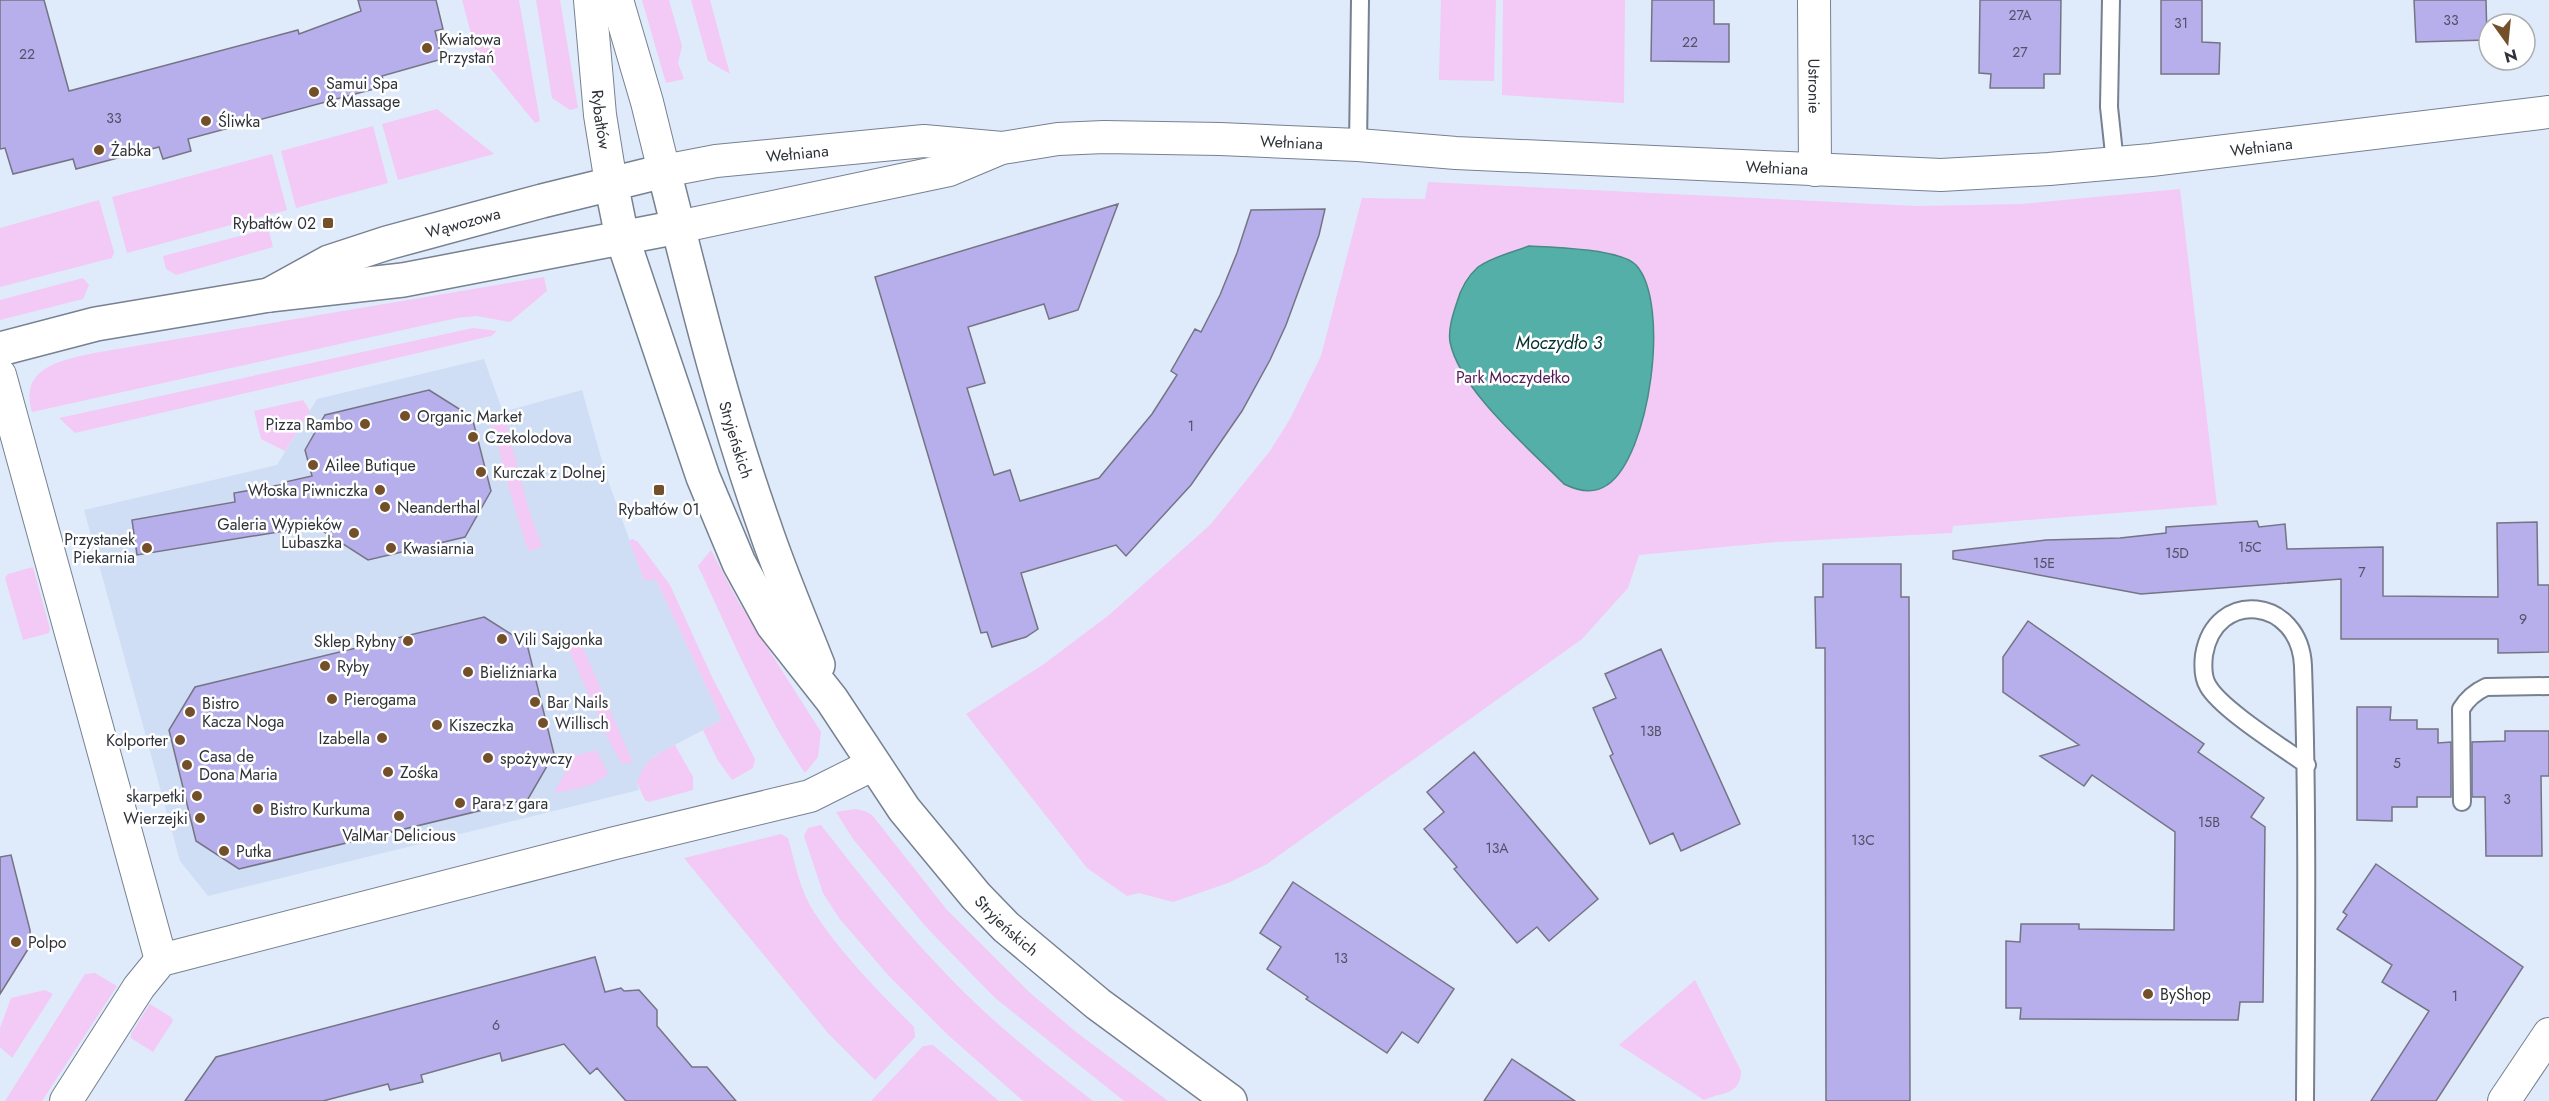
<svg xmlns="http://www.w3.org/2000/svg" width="2549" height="1101" font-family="Jost,sans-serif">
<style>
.built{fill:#cfdef5}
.green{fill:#f3c9f5}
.water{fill:#53afa8;stroke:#488a87;stroke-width:1.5}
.building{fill:#b7aeec;stroke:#757484;stroke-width:1.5}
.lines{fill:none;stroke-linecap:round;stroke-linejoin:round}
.lane-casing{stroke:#778190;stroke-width:20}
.street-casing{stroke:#778190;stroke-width:34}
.secondary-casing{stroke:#778190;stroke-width:36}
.lane{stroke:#fff;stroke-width:16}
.street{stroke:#fff;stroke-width:32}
.secondary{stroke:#fff;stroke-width:33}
.poi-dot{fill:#735029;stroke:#fff;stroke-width:2}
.labels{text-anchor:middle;stroke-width:5;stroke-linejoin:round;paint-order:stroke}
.number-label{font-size:14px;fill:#515266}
.poi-label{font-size:16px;fill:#2f3339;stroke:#fff;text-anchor:start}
.street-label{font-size:16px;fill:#2f3339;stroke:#fff}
.park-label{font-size:16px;fill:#531a58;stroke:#fff}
.water-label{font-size:18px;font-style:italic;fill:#04322f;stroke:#fff}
</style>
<rect width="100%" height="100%" fill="#dfebfa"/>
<!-- built -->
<path class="built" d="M484 359 503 412 582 390 606 475 644 580H656L722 720 654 756 637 783 639 790 208 896 180 861 84 510 277 465 317 399Z"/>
<!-- green -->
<path class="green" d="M462 0H519L540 121 535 123 475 49Z
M536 0H560L578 108 570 110 552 98Z
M642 0H669L682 46 678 63 684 79 666 83Z
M691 0H710L730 74 708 61Z
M1441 0H1496L1494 81 1439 80Z
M1503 0H1625L1624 103 1502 95Z
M437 109 494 154 398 180 382 124Z
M373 126 388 183 296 208 281 151Z
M272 154 287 210 127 253 112 197Z
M1428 182 1918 206 2022 204 2180 189 2217 505 1953 526 1952 533 1776 542 1639 555 1628 588 1582 639 1267 864 1228 883 1173 902 1139 893 1127 896 1087 868 966 714 1044 664 1109 615 1210 525 1270 451 1290 419 1321 356 1362 198 1425 199Z
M99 200 114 252 112 258 0 287V228Z
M263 230 269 231 273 247 176 275 166 269 163 256Z
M544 277 547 291 510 322 477 316 457 318 32 412C18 367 63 360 94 353Z
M83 278 89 285 83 299 0 320V300Z
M473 328 497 331 491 336 75 433 59 418Z
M303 400 310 411 285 451 261 439 254 411Z
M503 412 529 510 542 547 528 551 509 489 490 415Z
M633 539 638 542 670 585 712 677 755 759 753 768 732 780 717 759 703 730 722 720 656 580H644L629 540Z
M711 550 739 603 821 732 818 757 805 773C761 709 731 636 698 566Z
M33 567 50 629 49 633 23 640 5 578 8 574Z
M577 634 633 763 622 764 612 747 564 639Z
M675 745 693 777V790L649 802 645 800 637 783C645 759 654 756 675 745Z
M596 750 608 773C594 788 573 789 554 793L574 756Z
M855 809 865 811 872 815 947 910 1028 991 1076 1032 1168 1101H1124L995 998 927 928 853 839 836 812Z
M821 825C862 878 904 931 951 979 994 1024 1044 1063 1093 1101H1023L949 1036 888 975 839 918 823 893 804 836 808 828Z
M781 834 788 838C795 863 800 891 814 912 841 954 879 992 914 1027L915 1037 875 1080 828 1033 684 858Z
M95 973 117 986 42 1101H5L85 974Z
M1695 980 1741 1071C1741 1096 1720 1092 1704 1100L1619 1045Z
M45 990 53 994 12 1058 0 1047V1028L11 998Z
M150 1004 171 1017 173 1021 153 1052 131 1038V1034Z
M933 1045 999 1101H871L923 1046Z"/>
<!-- water -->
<path class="water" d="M1529 246C1552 247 1621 249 1636 265 1671 303 1650 457 1607 485 1593 495 1578 491 1564 484 1530 449 1460 391 1450 342 1448 329 1453 314 1457 302 1461 288 1467 277 1478 267 1492 257 1513 252 1529 246Z"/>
<!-- building -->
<path class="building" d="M0 0H44L69 91 298 30 299 34 361 11 358 0H436L443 29 435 31 442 59 382 76 385 86 188 139 191 151 163 159 159 147 76 169 73 159 13 174 5 148 0 149Z
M1652 0H1714V24H1729V62L1651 61Z
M1980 0H2061L2060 74H2044V88H1990L1991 74 1979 73Z
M2161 0H2202V42L2220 43 2219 74H2161Z
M2414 0H2486L2487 40 2416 42Z
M1118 204 1078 310 1049 319 1044 304 968 327 985 383 967 388 994 475 1010 470 1020 501 1099 478 1152 414 1177 375 1171 371 1195 329 1201 332 1220 295 1237 253 1251 210 1325 209 1319 235 1286 325 1270 360 1242 411 1191 485 1126 556 1116 545 1021 573 1038 629 1026 637 992 647 987 632 981 633 875 277Z
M429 390 472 417 491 491 465 537 368 560 315 526 137 555 132 520 235 502 234 493 285 484V482L312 476 305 450 325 415Z
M2257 521 2259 527 2285 524 2287 549 2383 547V596L2498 597 2497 523 2537 522 2538 585H2549V652L2498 653V639H2341V579L2141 594 1953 559V551L2046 540 2120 538 2166 533V527Z
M1823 564H1901V597H1909L1910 1101H1826L1825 648H1816L1815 597H1823Z
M484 617 527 644 554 754 528 799 239 869 196 841 169 730 195 687Z
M2028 621 2204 744 2198 752 2264 798 2251 817 2265 827 2263 1002H2240L2238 1020 2020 1019 2021 1008H2006V941L2020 942 2021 924H2079V929L2174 930 2175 832 2092 775 2084 786 2040 756 2079 745 2003 692V657Z
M1661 649 1740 824 1681 851 1673 833 1650 844 1610 756 1613 754 1593 708 1616 698 1605 674Z
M2357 707H2391L2390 720H2417V729H2438V743L2451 742V797H2417V807H2392V821L2357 820Z
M2505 731H2549V776H2541L2542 856H2486L2485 797H2472V742L2505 741Z
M1474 752 1598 899 1549 941 1537 927 1517 943 1454 869 1457 867 1424 829 1444 812 1427 792Z
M11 855 30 930V946L0 994V857Z
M2376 864 2523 967 2436 1101H2371L2429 1011 2382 982 2392 965 2337 929 2347 915 2343 912Z
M1293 882 1454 989 1418 1043 1402 1032 1387 1053 1306 999 1308 997 1267 969 1281 947 1260 933Z
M595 957 605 992 621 988 624 991 639 990 657 1010V1026L692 1067H707L736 1101H626L597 1068 590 1074 564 1044 502 1061 500 1053 421 1075 423 1082 390 1090 388 1084 323 1101H185L216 1057Z
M1512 1059 1575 1101H1484Z"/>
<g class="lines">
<!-- lane casing -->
<g class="lane-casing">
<path id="lane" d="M2111 0 2109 107 2115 163
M1358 145 1360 0
M2462 802 2461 709C2467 699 2475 692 2486 687L2549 686
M2305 1101C2306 956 2308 811 2303 666 2300 597 2215 588 2204 655 2203 664 2203 678 2208 686 2221 709 2282 747 2307 765"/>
</g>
<!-- street casing -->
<g class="street-casing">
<g id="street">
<path id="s1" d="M590 0 600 115 611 183"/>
<path id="s2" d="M617 0 647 102 664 171 716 161 924 141 1002 148 1058 139 1104 137 1220 139 1358 145 1456 153 1941 175 2049 169 2151 160 2549 112"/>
<path id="s3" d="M1814 0 1815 170"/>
<path d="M678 227 949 170 999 149"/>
<path d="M0 375 161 960"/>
<path d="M66 1101 139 987 161 960 615 843 810 796 874 764"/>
<path d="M2504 1101 2549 1034"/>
</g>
</g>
<!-- secondary casing -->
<g class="secondary-casing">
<g id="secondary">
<path id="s4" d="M611 183 622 237 703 477 739 563 773 625 832 700 904 809 976 896 1006 927 1098 1004 1230 1101"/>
<path id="s5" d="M269 295 329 262 387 243 542 201 664 171C694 290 723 410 764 525 780 573 800 619 818 665"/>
<path d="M0 349 96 324 269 295 403 280 678 227"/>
</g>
</g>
<!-- lane -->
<use href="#lane" class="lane"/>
<!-- street -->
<use href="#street" class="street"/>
<!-- secondary -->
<use href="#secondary" class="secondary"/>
</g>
<!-- markers -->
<g class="poi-dot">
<circle cx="427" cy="48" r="6"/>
<circle cx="314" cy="92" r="6"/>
<circle cx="206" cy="121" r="6"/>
<circle cx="99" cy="150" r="6"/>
<rect x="322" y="217" width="12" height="12" rx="3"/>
<circle cx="405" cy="416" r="6"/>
<circle cx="365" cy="424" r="6"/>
<circle cx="473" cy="437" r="6"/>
<circle cx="313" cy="465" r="6"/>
<circle cx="481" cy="472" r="6"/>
<circle cx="380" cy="490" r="6"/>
<rect x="653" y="484" width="12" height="12" rx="3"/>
<circle cx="385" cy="507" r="6"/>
<circle cx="354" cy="533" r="6"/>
<circle cx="147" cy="548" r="6"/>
<circle cx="391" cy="548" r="6"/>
<circle cx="502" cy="639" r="6"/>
<circle cx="408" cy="641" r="6"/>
<circle cx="325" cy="666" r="6"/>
<circle cx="468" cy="672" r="6"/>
<circle cx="332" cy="699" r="6"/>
<circle cx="535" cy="702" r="6"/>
<circle cx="190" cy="712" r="6"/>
<circle cx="543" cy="723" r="6"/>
<circle cx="437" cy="725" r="6"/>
<circle cx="382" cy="738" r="6"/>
<circle cx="180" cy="740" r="6"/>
<circle cx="488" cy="758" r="6"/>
<circle cx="187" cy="765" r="6"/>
<circle cx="388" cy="772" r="6"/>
<circle cx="197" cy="796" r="6"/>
<circle cx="460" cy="803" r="6"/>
<circle cx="258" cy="809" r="6"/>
<circle cx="399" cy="816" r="6"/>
<circle cx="200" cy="818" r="6"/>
<circle cx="224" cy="851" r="6"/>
<circle cx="16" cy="942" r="6"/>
<circle cx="2148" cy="994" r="6"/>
</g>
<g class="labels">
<!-- number labels -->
<g class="number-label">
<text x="2020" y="20">27A</text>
<text x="2451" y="25">33</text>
<text x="2181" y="28">31</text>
<text x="1690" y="47">22</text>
<text x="2020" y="57">27</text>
<text x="27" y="59">22</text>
<text x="114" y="123">33</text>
<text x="1191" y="431">1</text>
<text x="2250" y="552">15C</text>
<text x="2177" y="558">15D</text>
<text x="2044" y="568">15E</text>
<text x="2362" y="577">7</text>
<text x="2523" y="624">9</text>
<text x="1651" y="736">13B</text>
<text x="2397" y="768">5</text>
<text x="2507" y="804">3</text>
<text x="2209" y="827">15B</text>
<text x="1863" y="845">13C</text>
<text x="1497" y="853">13A</text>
<text x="1341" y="963">13</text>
<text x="2455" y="1001">1</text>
<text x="496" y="1030">6</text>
</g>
<!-- poi labels -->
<g class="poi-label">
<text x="439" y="45">Kwiatowa<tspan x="439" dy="18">Przystań</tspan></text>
<text x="326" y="89">Samui Spa<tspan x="326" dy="18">&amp; Massage</tspan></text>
<text x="218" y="127">Śliwka</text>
<text x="111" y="156">Żabka</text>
<text x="316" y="229" text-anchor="end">Rybałtów 02</text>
<text x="417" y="422">Organic Market</text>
<text x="353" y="430" text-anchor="end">Pizza Rambo</text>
<text x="485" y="443">Czekolodova</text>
<text x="325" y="471">Ailee Butique</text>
<text x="493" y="478">Kurczak z Dolnej</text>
<text x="368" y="496" text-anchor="end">Włoska Piwniczka</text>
<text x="397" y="513">Neanderthal</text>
<text x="659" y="515" text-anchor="middle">Rybałtów 01</text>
<text x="342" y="530" text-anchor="end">Galeria Wypieków<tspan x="342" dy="18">Lubaszka</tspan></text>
<text x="135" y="545" text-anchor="end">Przystanek<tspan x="135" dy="18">Piekarnia</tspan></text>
<text x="403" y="554">Kwasiarnia</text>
<text x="514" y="645">Vili Sajgonka</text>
<text x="396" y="647" text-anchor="end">Sklep Rybny</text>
<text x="337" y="672">Ryby</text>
<text x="480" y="678">Bieliźniarka</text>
<text x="344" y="705">Pierogama</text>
<text x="547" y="708">Bar Nails</text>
<text x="202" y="709">Bistro<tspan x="202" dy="18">Kacza Noga</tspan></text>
<text x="555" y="729">Willisch</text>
<text x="449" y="731">Kiszeczka</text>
<text x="370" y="744" text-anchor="end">Izabella</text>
<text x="168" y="746" text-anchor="end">Kolporter</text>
<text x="199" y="762">Casa de<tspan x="199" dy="18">Dona Maria</tspan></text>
<text x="500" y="764">spożywczy</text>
<text x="400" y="778">Zośka</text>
<text x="185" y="802" text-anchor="end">skarpetki</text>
<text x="472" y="809">Para z gara</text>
<text x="270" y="815">Bistro Kurkuma</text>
<text x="188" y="824" text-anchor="end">Wierzejki</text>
<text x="399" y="841" text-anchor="middle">ValMar Delicious</text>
<text x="236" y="857">Putka</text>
<text x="28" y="948">Polpo</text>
<text x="2160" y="1000">ByShop</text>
</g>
<!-- street labels -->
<g class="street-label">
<text dy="6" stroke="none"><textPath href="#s3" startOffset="86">Ustronie</textPath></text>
<text dy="6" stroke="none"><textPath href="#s1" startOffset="120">Rybałtów</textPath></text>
<text dy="6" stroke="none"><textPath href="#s2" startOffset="808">Wełniana</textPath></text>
<text dy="6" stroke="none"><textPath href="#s2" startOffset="1780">Wełniana</textPath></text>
<text dy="6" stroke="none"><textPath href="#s2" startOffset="312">Wełniana</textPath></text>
<text dy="6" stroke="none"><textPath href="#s2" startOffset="1294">Wełniana</textPath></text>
<text dy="6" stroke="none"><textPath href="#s5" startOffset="208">Wąwozowa</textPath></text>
<text dy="6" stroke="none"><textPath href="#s5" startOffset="694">Stryjeńskich</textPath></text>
<text dy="6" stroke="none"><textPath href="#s4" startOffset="854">Stryjeńskich</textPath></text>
</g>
<!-- park labels -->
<g class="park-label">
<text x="1513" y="383">Park Moczydełko</text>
</g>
<!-- water labels -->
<g class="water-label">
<text x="1559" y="349">Moczydło 3</text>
</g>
</g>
<!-- north arrow -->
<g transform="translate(2507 42) rotate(165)"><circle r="28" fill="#ffffff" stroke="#acadb0" stroke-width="1.5"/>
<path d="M0-4.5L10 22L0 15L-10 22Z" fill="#735029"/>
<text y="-9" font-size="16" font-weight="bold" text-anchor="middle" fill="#2f3339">N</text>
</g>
</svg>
